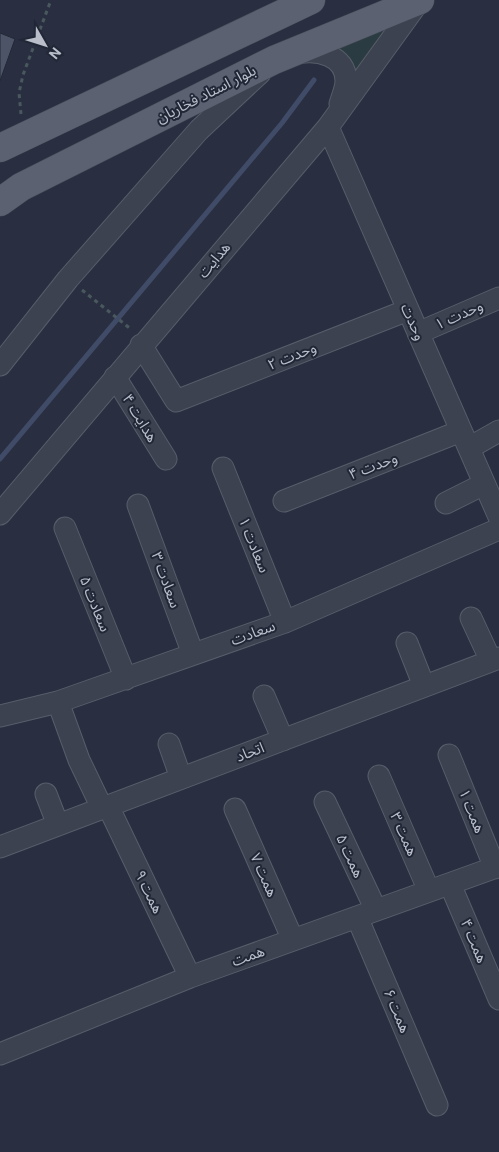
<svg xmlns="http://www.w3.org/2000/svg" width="499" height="1152" font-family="Roboto,'Noto Sans Arabic',sans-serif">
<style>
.green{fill:#2a3b41}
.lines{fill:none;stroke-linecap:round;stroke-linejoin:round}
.stream{stroke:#404b68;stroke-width:5}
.building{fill:#4d5467;stroke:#232937}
.minor-casing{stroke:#575d6a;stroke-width:23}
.major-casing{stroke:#464b59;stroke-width:29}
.path{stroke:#49585e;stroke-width:3;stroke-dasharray:4 4;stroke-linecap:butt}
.minor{stroke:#3d4250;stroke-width:21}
.major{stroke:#5b6170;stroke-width:28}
.labels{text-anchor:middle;stroke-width:4;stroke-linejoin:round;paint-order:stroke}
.street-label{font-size:15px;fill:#b9beca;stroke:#212736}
</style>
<rect width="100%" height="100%" fill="#292f40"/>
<!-- green -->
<path class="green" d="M395 22 355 81 350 58 329 48Z"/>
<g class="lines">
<!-- stream -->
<path class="stream" d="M0 459 282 123 314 80"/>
</g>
<!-- building -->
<path class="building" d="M0 33 15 39 0 81Z"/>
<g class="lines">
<!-- minor casing -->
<g class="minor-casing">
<path id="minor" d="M298 53C317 49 346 55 346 81 346 88 342 97 340 104
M328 127 499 517
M418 333 499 298
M141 345 176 401 408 310
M0 365 68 279 199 130 260 73
M115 377 166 459
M469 448 499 431
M223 468 285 622
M284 501 461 431
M446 503 484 484
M138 505 193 654
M0 514 328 127 420 0
M65 528 126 679
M471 618 491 661
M407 643 424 686
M264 696 283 740
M58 702 79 760 102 808
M0 716 58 702 285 622 499 529
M169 744 181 778
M449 755 495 868
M379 776 429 891
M46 794 58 825
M325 802 376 910
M108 806 190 977
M235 809 293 940
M0 847 499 658
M450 884 499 999
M357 917 437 1105
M0 1054 190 977 499 866"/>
</g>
<!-- major casing -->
<g class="major-casing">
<path id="major" d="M0 148 311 0
M0 202 21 187 274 60 420 0"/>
</g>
<!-- path -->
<path class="path" d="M21 114 19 93 23 75 51 0
M82 290 132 330"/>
<!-- minor -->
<use href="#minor" class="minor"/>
<!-- major -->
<use href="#major" class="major"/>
</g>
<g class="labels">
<!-- street labels -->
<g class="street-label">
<text transform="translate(206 94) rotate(-27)" y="5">بلوار استاد فخاریان</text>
<text transform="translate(214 260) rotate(-50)" y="5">هدایت</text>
<text transform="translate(459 315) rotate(-24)" y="5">وحدت ۱</text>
<text transform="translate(413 322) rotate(66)" y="5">وحدت</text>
<text transform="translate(292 356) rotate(-22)" y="5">وحدت ۲</text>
<text transform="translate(140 418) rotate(59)" y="5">هدایت ۴</text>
<text transform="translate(373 466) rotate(-21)" y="5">وحدت ۴</text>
<text transform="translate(254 545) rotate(68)" y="5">سعادت ۱</text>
<text transform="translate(166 580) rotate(70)" y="5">سعادت ۳</text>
<text transform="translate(95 604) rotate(68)" y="5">سعادت ۵</text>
<text transform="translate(253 633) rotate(-20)" y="5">سعادت</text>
<text transform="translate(250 752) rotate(-21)" y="5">اتحاد</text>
<text transform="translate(472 811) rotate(68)" y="5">همت ۱</text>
<text transform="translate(404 834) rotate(66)" y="5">همت ۳</text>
<text transform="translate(350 856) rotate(65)" y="5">همت ۵</text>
<text transform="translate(264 875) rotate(66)" y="5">همت ۷</text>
<text transform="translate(149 892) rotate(64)" y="5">همت ۹</text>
<text transform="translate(474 941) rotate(67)" y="5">همت ۴</text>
<text transform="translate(248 956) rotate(-20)" y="5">همت</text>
<text transform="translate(397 1011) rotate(67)" y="5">همت ۶</text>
</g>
</g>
<!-- north arrow -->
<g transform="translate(45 45) rotate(129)" stroke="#212736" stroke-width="4" paint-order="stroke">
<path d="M0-4L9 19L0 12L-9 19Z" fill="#b9beca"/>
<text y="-8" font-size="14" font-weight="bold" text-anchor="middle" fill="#b9beca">N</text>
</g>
</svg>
